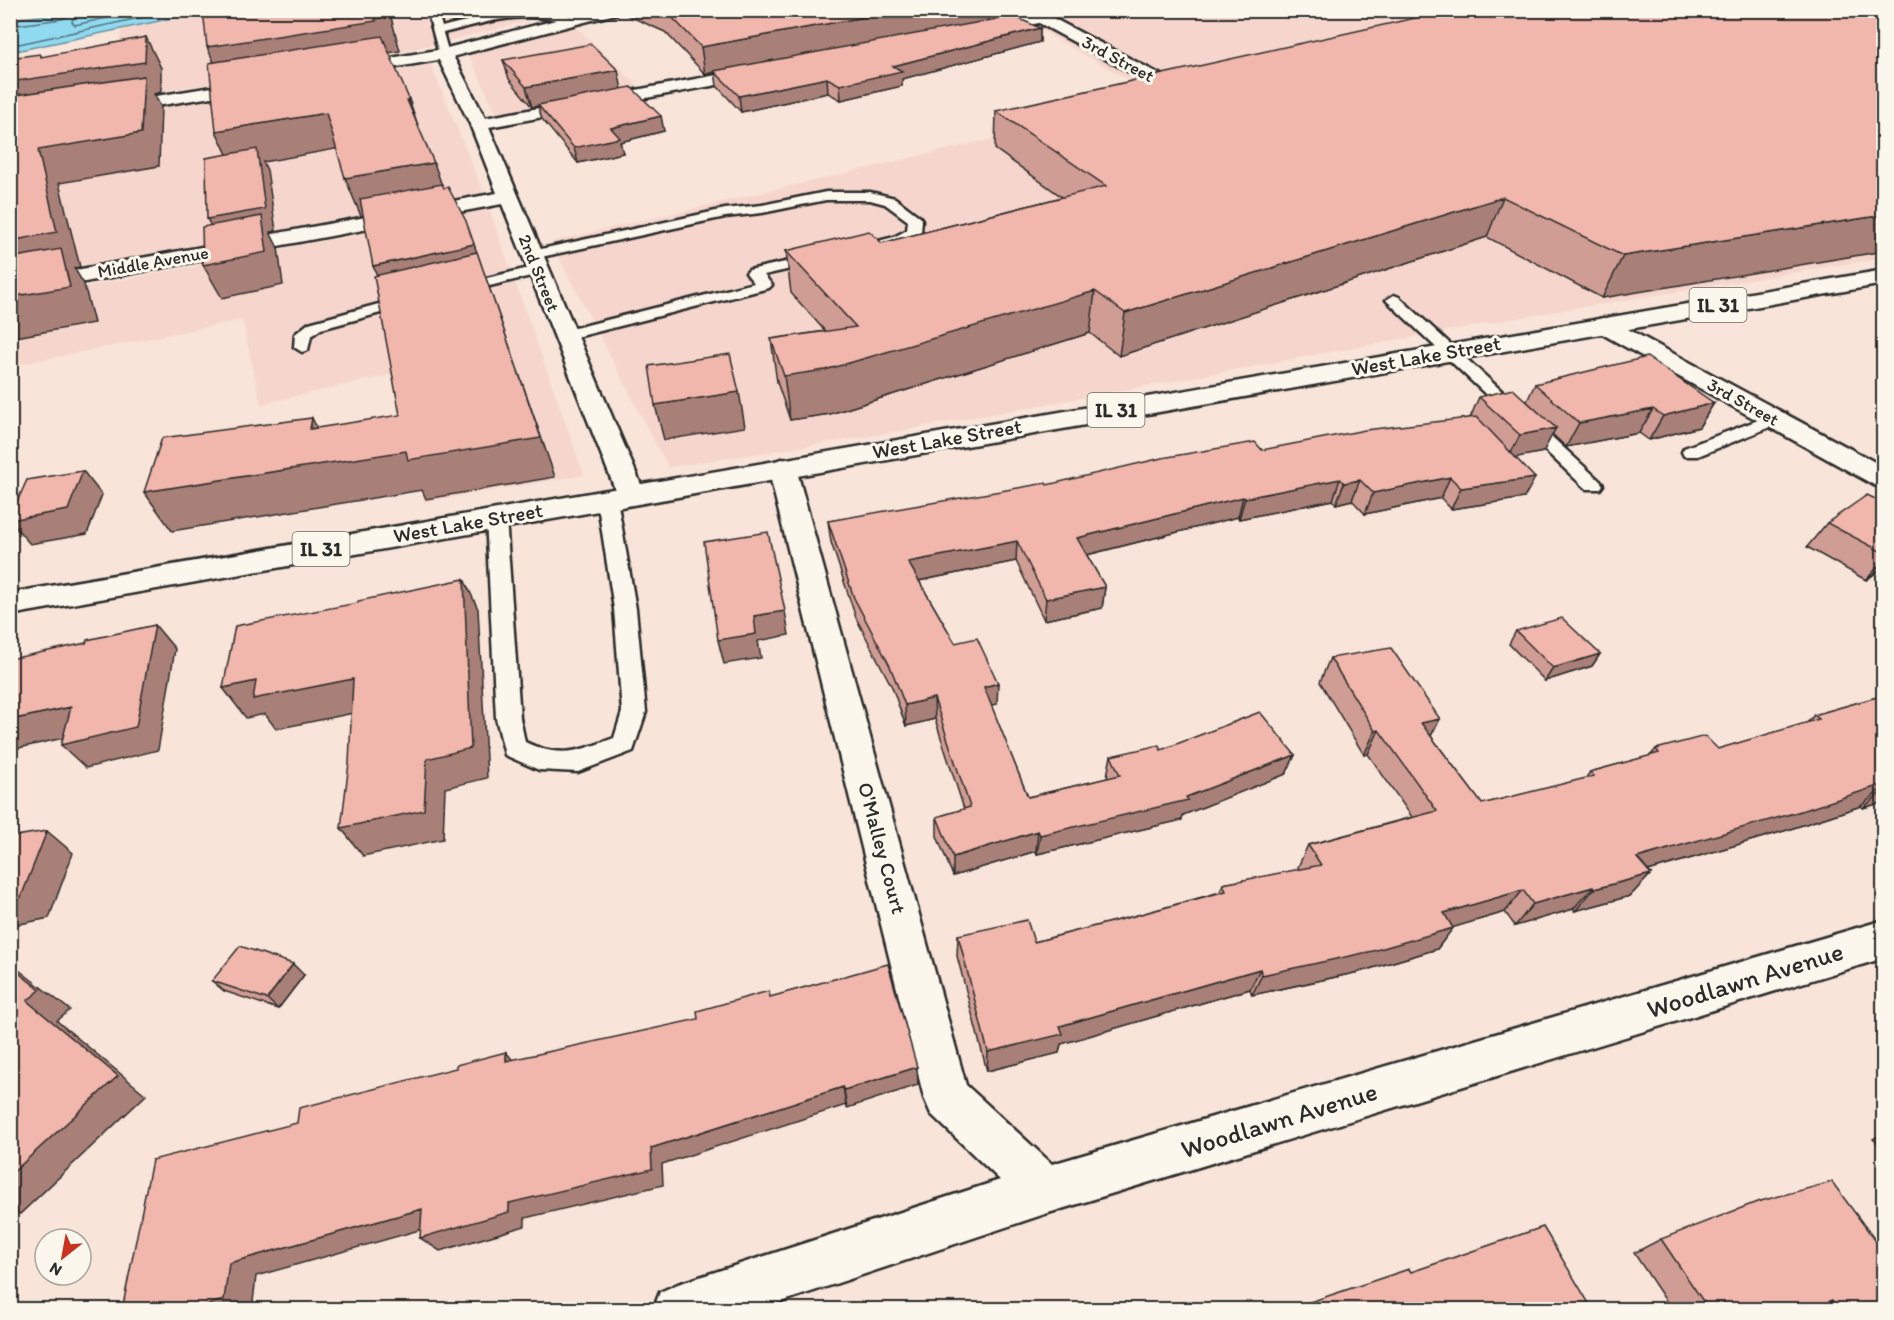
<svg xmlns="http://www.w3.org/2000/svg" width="1894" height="1320" font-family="Itim,sans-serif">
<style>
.built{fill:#f6d6cc}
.water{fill:#90daf1;stroke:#6894a2;stroke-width:1.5}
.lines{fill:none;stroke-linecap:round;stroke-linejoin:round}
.shore{stroke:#53717a;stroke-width:1.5}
.lane-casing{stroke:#2b2b2b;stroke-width:5}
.street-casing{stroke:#2b2b2b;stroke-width:5}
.secondary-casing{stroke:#2b2b2b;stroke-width:5}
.primary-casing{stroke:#2b2b2b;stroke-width:5}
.lane{fill:#fbf7ec;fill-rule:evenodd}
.street{fill:#fbf7ec;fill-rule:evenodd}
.secondary{fill:#fbf7ec;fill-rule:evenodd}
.primary{fill:#fbf7ec;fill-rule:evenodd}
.wall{fill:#d09d94;stroke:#2b2b2b;stroke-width:1.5}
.shaded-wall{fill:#a98078;stroke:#2b2b2b;stroke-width:1.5}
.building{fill:#f2b7ac;stroke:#2b2b2b;stroke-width:1.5}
.labels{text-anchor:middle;stroke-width:6;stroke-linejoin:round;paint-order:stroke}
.far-street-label{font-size:18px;fill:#2b2b2b;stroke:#fbf7ec}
.shield{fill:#fbf7ec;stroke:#696865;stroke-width:1.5}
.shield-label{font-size:20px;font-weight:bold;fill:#2b2b2b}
.street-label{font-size:21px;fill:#2b2b2b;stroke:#fbf7ec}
.near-street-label{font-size:26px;fill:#2b2b2b;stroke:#fbf7ec}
</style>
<rect width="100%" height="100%" fill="#f8e4d9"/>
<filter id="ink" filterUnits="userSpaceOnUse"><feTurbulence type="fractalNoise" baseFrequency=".0167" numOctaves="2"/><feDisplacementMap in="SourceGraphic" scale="12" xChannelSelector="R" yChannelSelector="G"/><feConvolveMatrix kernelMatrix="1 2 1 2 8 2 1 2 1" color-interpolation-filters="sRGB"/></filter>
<g filter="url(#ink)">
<!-- built -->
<path class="built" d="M207 10 570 11 389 55 116 99 121 29Z
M1426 10 1453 20 1497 10 1883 11V258L1540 314 866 437 668 467 551 242 1163 99 1035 27 1066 22 1044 11Z
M574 25 640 88 497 114 468 54Z
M431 65 485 196 11 280V131Z
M489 209 584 475 424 502 402 372 261 404 242 320 11 366V301Z"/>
<!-- water -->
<path class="water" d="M82 10 207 11 11 52 10 20Z"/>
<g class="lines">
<!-- shore -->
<path class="shore" d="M75 10 72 22 75 25 142 10
M10 26 62 19 67 16 68 10
M10 46 176 10"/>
<!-- lane casing -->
<g class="lane-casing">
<path id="lane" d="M427 10H437L442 27C477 18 548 0 580 21L575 24C522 10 495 20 443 33L449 54 444 57 439 54Z
M1064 10H1087L1042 21 1037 18Z
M826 192H870L895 198 920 217 922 220 921 232C912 243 885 253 871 249L869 246 871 243 894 237 907 230 908 221 885 204 870 200H826L762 213 725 217 532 259 525 255 532 251 725 209 762 205Z
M817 255 822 256 824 259 822 262 764 275 772 285 769 288 565 340 557 335 559 332 754 283 746 273 749 270Z
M538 266 545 270 543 273 457 294 449 289 452 286Z
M1394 295 1399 297 1600 481 1603 485 1600 489H1586L1389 303 1386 300Z
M408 296 416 301 414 304 321 329 311 336 308 350 302 352 294 347 295 334 309 323Z
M1774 414 1780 415 1783 419 1780 423 1698 456H1684L1682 452 1684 448Z
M607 493 614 495 617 499 636 609 646 712 633 751 578 772 539 770 505 755 496 718 486 518 489 513 496 512 503 513 506 518 520 718 525 742C561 759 579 751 614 738L622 712 614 609 597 499 600 495Z"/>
</g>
<!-- street casing -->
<g class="street-casing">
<path id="street" d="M1019 10H1038L1047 15 1184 87 1186 91 1178 96 1172 95 1039 23 982 35 974 30 977 27 1027 16Z
M444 49 452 54 485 118 760 67 768 72 760 77 489 127 645 494 641 500 631 503 621 500 617 494 502 204 10 296V282L497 193 470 124 436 54Z
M1603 318 1611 320 1884 467V488L1874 485 1595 330 1591 325 1595 320Z
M782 459 792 462 796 468 966 1085 1052 1164 1884 920V958L1045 1214 757 1310H653L660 1292 678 1284 1000 1180 931 1114 924 1098 768 468 772 462Z"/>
</g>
<!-- secondary casing -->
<g class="secondary-casing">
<path id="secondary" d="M595 10H621L619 13 444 59 350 75 342 70 350 65 443 49Z
M255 80 263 85 261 89 113 113 107 112 104 108 107 104 113 103Z"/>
</g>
<!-- primary casing -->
<g class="primary-casing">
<path id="primary" d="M1884 270V284L10 615V593Z"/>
</g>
<!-- lane -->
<use href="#lane" class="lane"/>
<!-- street -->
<use href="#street" class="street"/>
<!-- secondary -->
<use href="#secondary" class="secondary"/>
<!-- primary -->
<use href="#primary" class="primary"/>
</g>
<!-- wall -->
<path class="wall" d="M621 10H989V21L1040 28V42L902 79V86L841 100 828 93 741 112 717 86 715 72 705 74 665 32 622 13Z
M1884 10 1602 298 1487 237 1119 356 1090 333 830 414 790 420 777 382 771 339 825 331 791 293 786 251 882 243 1062 197 995 149 996 111Z
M503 60 622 89 664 131 620 142 623 153 578 163 542 119 538 106 532 107 509 79Z
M1535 384 1714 403 1699 427 1649 440 1639 433 1566 447 1552 434 1543 452 1516 457 1524 498 1451 509 1441 498 1365 514 1352 500 1336 504 1333 500 1239 519 1238 517 1087 555 1105 587 1102 608 1044 620 1016 561 919 581 955 643 997 704 991 705 1028 797 1108 778 1107 776 1111 756 1161 750 1295 755 1286 774 1183 815 1182 820 1037 854 1036 851 953 876 937 836V817L964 809 935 719 906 726 892 687 856 618 831 542 828 521 1470 418 1479 397 1527 401Z
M1884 503V567L1866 580 1807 547 1827 523Z
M1516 631 1600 654 1592 666 1545 681 1509 644Z
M1330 658 1440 719 1431 736 1482 804 1585 779 1590 772 1650 756 1656 749H1718L1807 723 1814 715 1884 695V802L1863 808 1861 806 1784 831 1648 871 1651 874 1630 896 1575 911 1573 909 1515 926 1505 912 1453 927 1437 949 1359 972 1252 995 1250 989 1061 1044 1059 1053 987 1071 957 956 958 935 1034 942 1134 916 1220 892 1223 884 1299 870 1298 867 1308 845 1412 817 1368 754 1364 755 1320 682Z
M304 975 278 1009 224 991 212 981Z
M1884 1133V1150L1873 1139Z
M1661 1239 1884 1310H1672L1634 1253Z"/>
<!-- shaded-wall -->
<path class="shaded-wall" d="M386 10H389L400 51 223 82 207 47 375 19Z
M903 10H989V21L705 74 701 47Z
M1040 28V42L902 79V86L841 100 840 85 893 66Z
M146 37 161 68V92L154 94 161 107 159 166 59 183 80 267 74 268 84 284 94 323 10 338V82L41 57 40 54 53 76Z
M618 70 622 90 532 107 526 87Z
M827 78 828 93 741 112 739 96Z
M409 99 421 134 407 100Z
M326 113 341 148 263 162 267 170 276 231 270 232 278 248 283 285 222 298 203 265 219 241 207 219 233 167 216 131Z
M661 116 664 131 620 142 623 153 578 163 574 148 611 128Z
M434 163 447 200 361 216 345 178Z
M1503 197 1487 237 1119 356 1125 313Z
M1884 215V251L1602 298 1623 256Z
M474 244 555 477 426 499 422 490 172 531 144 492 310 429 312 418 332 457 406 451 387 299 373 266Z
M1095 291 1090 333 830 414 790 420 784 376Z
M739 392 745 427 664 440 655 405Z
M1714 403 1699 427 1649 440 1663 416Z
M1653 409 1639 433 1566 447 1579 423Z
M1556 428 1543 452 1508 459 1520 435Z
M83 471 102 495 87 534 30 544 10 521V520Z
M1450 477 1441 498 1365 514 1373 493Z
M1535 478 1524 498 1451 509 1461 488Z
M1340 479 1333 500 1239 519 1245 498Z
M1360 480 1352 500 1336 504 1344 483Z
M1243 497 1238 517 1074 558 1077 538Z
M1017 541 1016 561 908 583V562Z
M1884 560V567L1866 580Z
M464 579 478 609 487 778 445 788 443 839 363 856 341 828 427 759Z
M1105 587 1102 608 1044 620 1046 599Z
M785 611 789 635 758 641 761 658 724 664 718 640 754 616Z
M155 625 175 649 158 750 86 768 61 745Z
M1600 654 1592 666 1545 681 1553 668Z
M353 679 373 709 276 729 265 714 246 718 223 688 256 681Z
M998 683 997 704 983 707 984 687Z
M934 698 935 719 906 726 905 705Z
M71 707 94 731 10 750V720Z
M1440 719 1427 743 1421 723Z
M1379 730 1368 754 1364 755 1375 731Z
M1295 755 1286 774 1183 815 1182 820 1037 854 1040 835 1186 797Z
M1884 784V787L1861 806 1784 831 1617 880 1637 858Z
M1884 790V802L1863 808Z
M47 831 73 853 49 918 10 926V899Z
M1038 831 1036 851 953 876V857Z
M1651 874 1630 896 1575 911 1594 889Z
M1593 887 1573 909 1515 926 1533 904Z
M1523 890 1505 912 1428 935 1444 913Z
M1453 928 1437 949 1359 972 1252 995 1262 975Z
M10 963 70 1010 57 1021 146 1095 20 1214 10 1209V1175L27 1001 10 966Z
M293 964 304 975 278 1009 267 999Z
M1260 969 1250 989 1061 1044 1059 1053 987 1071 988 1052 1060 1026Z
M506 1052 521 1070 506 1061Z
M917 1067 918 1085 847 1108 844 1090Z
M843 1087 846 1105 662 1164 663 1185 525 1218V1226L440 1251 420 1238 651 1148Z
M422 1209 441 1224 256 1276 252 1310H190L229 1263Z"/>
<!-- building -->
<path class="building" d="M203 10H386L388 17 375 19 376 21 207 47Z
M665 10H903L701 47Z
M1451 10H1884V215L1623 256 1503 197 1125 313 1095 291 825 370 784 376 771 339 856 327 786 251 869 231 882 243 1106 186 996 111Z
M1013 16 1040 28 893 66 902 71 840 85 827 78 739 96 714 71Z
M382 36 409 99 407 100 434 163 345 178 326 113 216 131 209 63Z
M146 37 145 62 10 82V58L40 54 41 57Z
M591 44 618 70 526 87 503 60Z
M144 76 141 133 38 150 57 232 10 241V96Z
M631 87 661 116 611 128 620 138 574 148 538 105Z
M257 149 265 209 207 219 206 158Z
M442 184 444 188 448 187 466 221 474 244 373 266 360 199Z
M262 216 267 252 203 265 202 227Z
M61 249 70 287 10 297V258Z
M477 252 541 438 408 460 406 451 144 492 162 438 312 418 310 429 400 415 374 276Z
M730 354 739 392 655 405 649 366Z
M1647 357 1714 403 1663 416 1653 409 1579 423 1535 384Z
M1513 389 1556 428 1520 435 1479 397Z
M1477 417 1535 478 1461 488 1450 477 1373 493 1360 480 1344 483 1340 479 1245 498 1243 497 1077 538 1105 587 1046 599 1017 541 908 562 955 643 977 638 998 683 984 687 1028 797 1120 775 1111 756 1159 745 1161 750 1260 712 1295 755 1186 797 1188 800 1040 835 1038 831 953 857 937 817 970 807 934 698 905 705 890 666 854 598 828 521 1046 483 1047 485 1162 458 1255 442 1262 450 1365 430Z
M83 471 68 510 10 520V517L27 480Z
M1867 495 1884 503V553L1827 523Z
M768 532 785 611 754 616 756 634 718 640 704 542Z
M464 579 471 748 427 759 424 810 341 828 349 763 353 679 253 699 256 681 223 688 235 626 358 603V601Z
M1562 618 1600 654 1553 668 1516 631Z
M155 625 136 727 61 745 71 707 10 720V659L86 643 87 640Z
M1391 648 1440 719 1421 723 1482 804 1594 776 1590 772 1659 753 1656 749 1705 736 1718 749 1819 719 1814 715 1884 695V784L1808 809 1637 858 1651 874 1594 889 1593 887 1533 904 1523 890 1444 913 1453 928 1373 951 1262 975 1260 969 1060 1026 1063 1034 988 1052 958 935 1027 920 1034 942 1134 916 1226 891 1223 884 1321 865 1308 845 1437 811 1379 730 1375 731 1330 658Z
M47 831 21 897 10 899V837Z
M240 946 293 964 267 999 212 981Z
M888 964 917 1067 844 1090 843 1087 651 1148 652 1169 509 1203V1212L420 1238 422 1209 229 1263 224 1300 190 1310H122L152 1160 297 1123 299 1108 456 1068V1065L506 1052V1061L698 1019 697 1011 769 991 770 997Z
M10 966 40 990 27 1001 118 1076 10 1175Z
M1832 1182 1884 1252V1310H1838L1832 1300 1811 1310H1709L1661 1239 1757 1202Z
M1543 1227 1593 1310H1286L1409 1269 1411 1272Z"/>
</g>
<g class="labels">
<!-- far-street labels -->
<g class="far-street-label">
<text transform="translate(1118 59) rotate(28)" y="6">3rd Street</text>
<text transform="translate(153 262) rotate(-10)" y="6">Middle Avenue</text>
<text transform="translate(539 273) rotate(68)" y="6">2nd Street</text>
<text transform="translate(1743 402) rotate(29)" y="6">3rd Street</text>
</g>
<!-- shield labels -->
<g class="shield">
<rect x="1689.5" y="288" width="57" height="34" rx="4.5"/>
<rect x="1087.5" y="393" width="57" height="34" rx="4.5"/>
<rect x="292.5" y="532" width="57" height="34" rx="4.5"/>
</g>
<g class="shield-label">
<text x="1718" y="312">IL 31</text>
<text x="1116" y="417">IL 31</text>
<text x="321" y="556">IL 31</text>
</g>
<!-- street labels -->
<g class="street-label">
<text transform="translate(1426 356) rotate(-10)" y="7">West Lake Street</text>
<text transform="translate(947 439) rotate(-10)" y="7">West Lake Street</text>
<text transform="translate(468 523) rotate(-10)" y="7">West Lake Street</text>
<text transform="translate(882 848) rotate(75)" y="7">O'Malley Court</text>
</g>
<!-- near-street labels -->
<g class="near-street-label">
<text transform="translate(1745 980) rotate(-17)" y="9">Woodlawn Avenue</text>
<text transform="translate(1279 1120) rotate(-17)" y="9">Woodlawn Avenue</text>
</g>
</g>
<!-- margin -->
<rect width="1894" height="1320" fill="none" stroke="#fbf7ec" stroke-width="36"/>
<rect x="18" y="18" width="1858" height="1284" fill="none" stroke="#2b2b2b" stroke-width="2" filter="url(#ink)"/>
<!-- north arrow -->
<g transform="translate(63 1257) rotate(211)"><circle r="28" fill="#fbf7ec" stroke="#a8a59f" stroke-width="1.5"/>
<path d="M0-4.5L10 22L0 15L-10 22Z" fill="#c8321e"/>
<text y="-9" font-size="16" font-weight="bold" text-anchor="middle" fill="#2b2b2b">N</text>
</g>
</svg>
